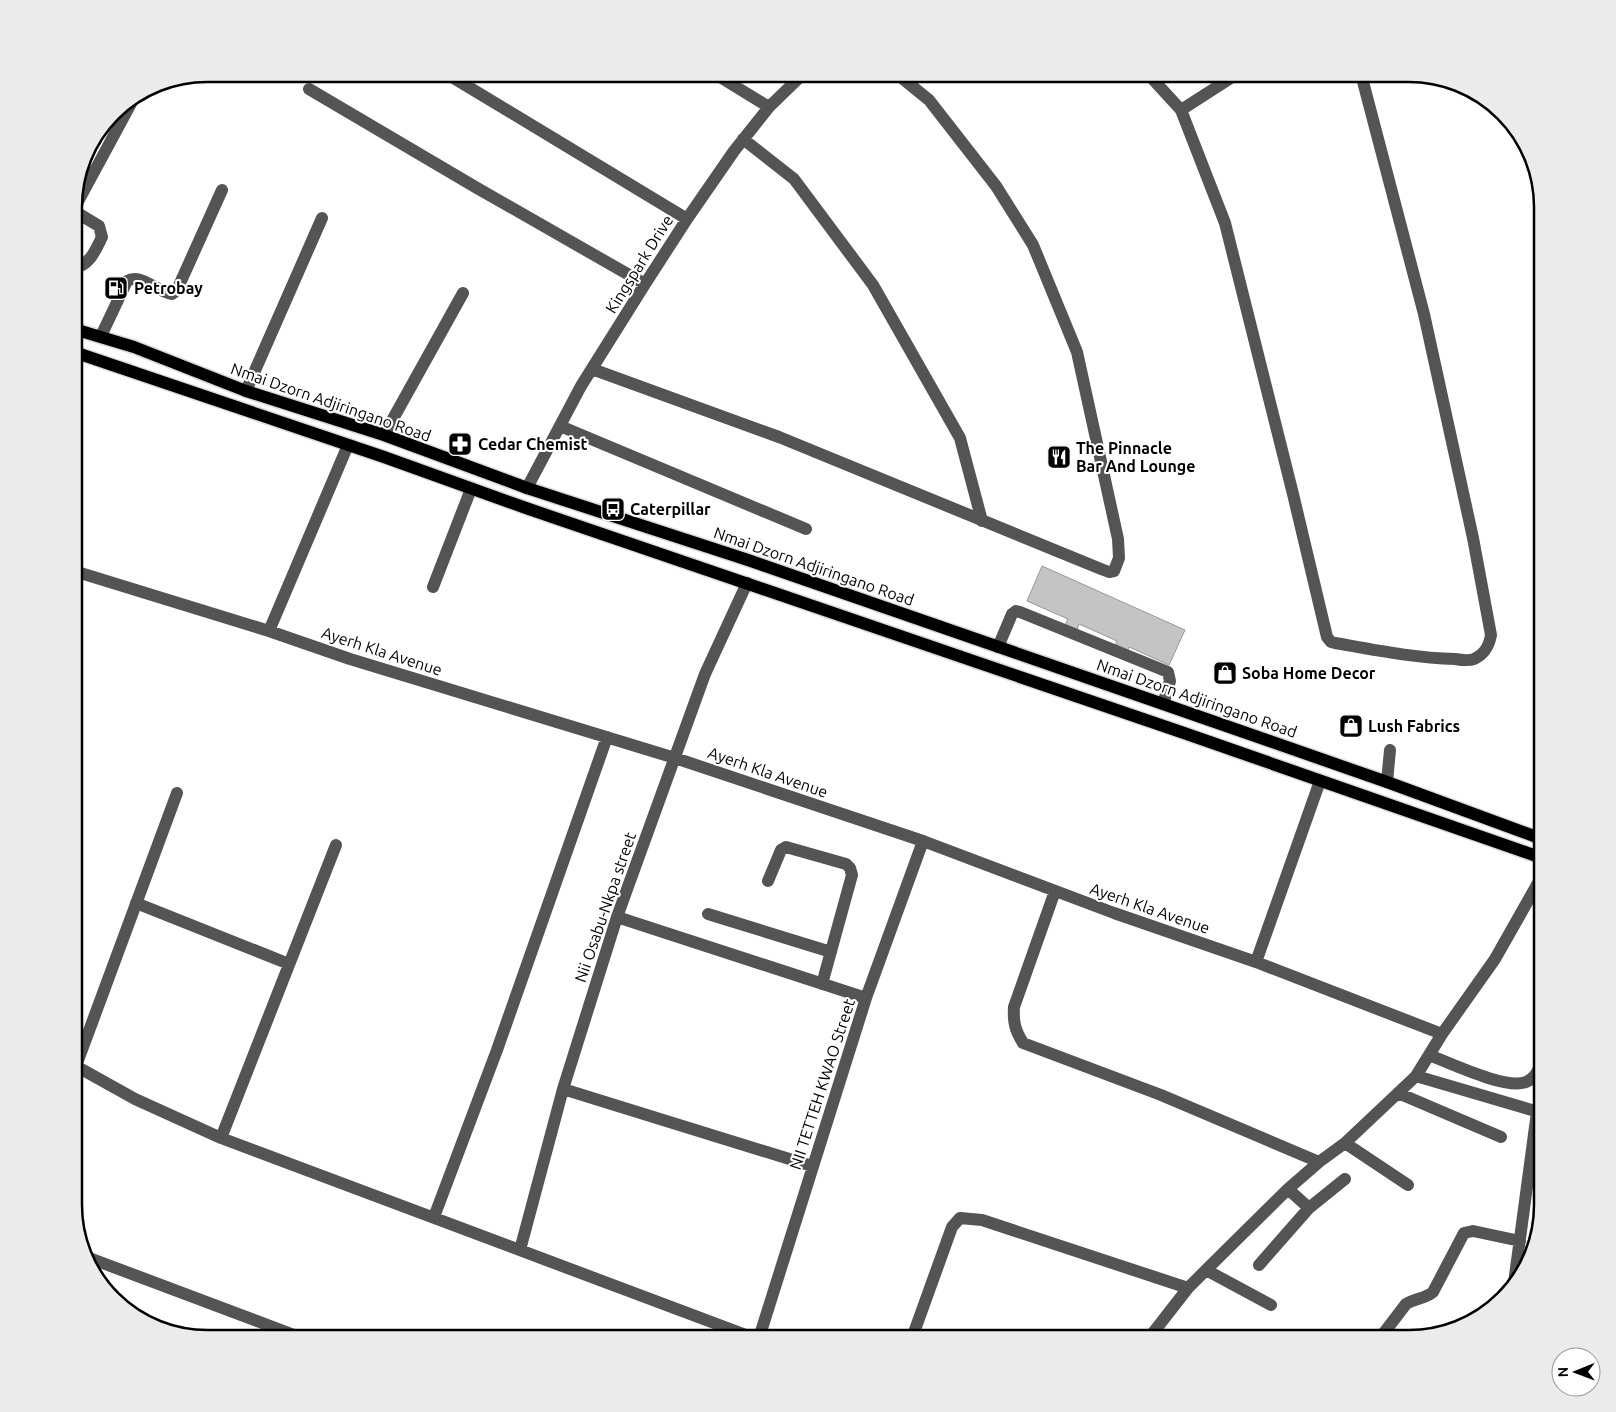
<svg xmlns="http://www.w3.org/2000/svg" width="1616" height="1412" font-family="Ubuntu,sans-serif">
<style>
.building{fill:#c4c4c4;stroke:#989898}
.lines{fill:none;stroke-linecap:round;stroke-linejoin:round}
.major-casing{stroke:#dbdbdb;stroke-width:15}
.minor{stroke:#545454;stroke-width:12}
.major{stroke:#000;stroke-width:12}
.labels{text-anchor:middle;stroke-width:4;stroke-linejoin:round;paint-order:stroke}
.street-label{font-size:16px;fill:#000;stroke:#fff}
.poi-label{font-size:16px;font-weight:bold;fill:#000;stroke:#fff;text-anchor:start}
.rim{fill:none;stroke:#000;stroke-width:2.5}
</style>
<rect width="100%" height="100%" fill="#fff"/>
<!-- building -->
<path class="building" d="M1042 566 1185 630 1169 665 1129 647 1127 652 1115 646 1117 641 1079 624 1077 630 1065 625 1068 619 1027 601Z"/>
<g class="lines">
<!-- major casing -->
<g class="major-casing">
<path id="major" d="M74 329 134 347 246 391 384 435 527 488 748 560 1189 713 1387 782 1542 839
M74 352 384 457 526 508 1184 733 1542 858"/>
</g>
<!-- minor -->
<path class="minor" d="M447 74 687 219
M715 74 769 107
M1148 74 1181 110 1225 223 1293 494 1327 637 1331 642 1335 643C1375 650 1415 658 1455 659 1461 660 1469 661 1474 659 1485 654 1489 646 1491 635L1473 538 1424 314 1361 74
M309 89 477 188 645 284
M1181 110 1237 74
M743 139 794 179 873 285 960 438 982 521
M74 209 134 98
M74 268C90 265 95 251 102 237L99 226 74 211
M101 336 127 281C141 273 157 292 172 294L177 290 222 190
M592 369 779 437 1101 569 1109 572 1114 571 1119 558 1118 539 1077 352 1033 245 996 186 929 100 897 74
M246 391 322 218
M560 426 806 529
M384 435 463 293
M527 488 581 386 645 284 687 219 734 151 769 107 803 74
M74 571 269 631 350 659 675 758 923 841 1114 913 1256 962 1442 1034
M433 587 471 489
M269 631 348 445
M998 647 1012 614 1016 611 1020 612 1168 672 1170 681 1163 704
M1387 782 1390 750
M768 881 781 850 786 847 846 864 850 868 852 875 822 984
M1055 891 1014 1007C1013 1022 1015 1030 1023 1043L1161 1095 1319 1162
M136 903 289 964
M708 914 831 952
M617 917 866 998
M1256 962 1320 781
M1429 1055C1450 1063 1506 1090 1526 1082 1535 1079 1539 1070 1542 1061
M74 1065 135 1099 221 1138 754 1338
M76 1066 177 793
M1416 1076 1542 1113
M563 1089 812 1166
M1398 1093 1501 1137
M221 1138 336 845
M1345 1143 1408 1185
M1288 1189 1309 1208
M434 1217 497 1050 607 737
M520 1250 563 1089 617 917 705 674 747 583
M84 1256 302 1338
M1259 1265 1309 1208 1345 1179
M1206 1270 1271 1305
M1514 1283 1537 1112
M759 1338 866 998 923 841
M912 1338 952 1227 960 1218 982 1220 1188 1288
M1149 1338 1188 1288 1206 1270 1288 1189 1319 1162 1345 1143 1416 1076 1442 1034 1495 959 1542 876
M1380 1338 1406 1304C1415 1298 1425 1299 1433 1292L1464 1233 1473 1231 1520 1241"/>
<!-- major -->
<use href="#major" class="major"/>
</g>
<!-- icons -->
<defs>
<g id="fuel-square" transform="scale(1.25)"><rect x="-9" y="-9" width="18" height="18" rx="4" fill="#000" stroke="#fff"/><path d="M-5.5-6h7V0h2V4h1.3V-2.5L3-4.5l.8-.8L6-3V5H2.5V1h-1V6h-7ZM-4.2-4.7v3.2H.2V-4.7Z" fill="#fff"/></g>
<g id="pharmacy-square" transform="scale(1.25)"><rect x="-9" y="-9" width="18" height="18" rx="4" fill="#000" stroke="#fff"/><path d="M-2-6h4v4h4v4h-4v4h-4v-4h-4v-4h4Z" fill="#fff"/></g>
<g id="restaurant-square" transform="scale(1.25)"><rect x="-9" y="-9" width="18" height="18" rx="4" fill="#000" stroke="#fff"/><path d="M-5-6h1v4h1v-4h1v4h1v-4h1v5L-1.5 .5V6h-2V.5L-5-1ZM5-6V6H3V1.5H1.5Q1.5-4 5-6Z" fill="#fff"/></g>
<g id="bus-square" transform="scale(1.25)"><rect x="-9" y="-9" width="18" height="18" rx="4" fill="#000" stroke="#fff"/><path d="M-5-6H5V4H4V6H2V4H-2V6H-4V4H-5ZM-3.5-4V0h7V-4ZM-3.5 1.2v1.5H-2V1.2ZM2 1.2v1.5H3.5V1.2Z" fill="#fff"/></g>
<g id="shop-square" transform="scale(1.25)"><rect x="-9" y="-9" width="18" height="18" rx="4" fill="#000" stroke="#fff"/><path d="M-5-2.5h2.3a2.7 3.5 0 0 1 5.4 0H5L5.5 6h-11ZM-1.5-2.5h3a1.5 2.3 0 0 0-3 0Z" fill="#fff"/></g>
</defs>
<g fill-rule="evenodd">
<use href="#fuel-square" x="116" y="288"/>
<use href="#pharmacy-square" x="460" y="444"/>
<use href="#restaurant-square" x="1059" y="457"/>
<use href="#bus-square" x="613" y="509"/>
<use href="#shop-square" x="1225" y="673"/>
<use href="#shop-square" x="1351" y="726"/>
</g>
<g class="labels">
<!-- street labels -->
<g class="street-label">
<text transform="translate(639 264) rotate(-58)" y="6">Kingspark Drive</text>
<text transform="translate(331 402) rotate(19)" y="6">Nmai Dzorn Adjiringano Road</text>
<text transform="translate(814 566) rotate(19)" y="6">Nmai Dzorn Adjiringano Road</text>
<text transform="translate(382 651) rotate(18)" y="6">Ayerh Kla Avenue</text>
<text transform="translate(1197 698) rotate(19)" y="6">Nmai Dzorn Adjiringano Road</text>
<text transform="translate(768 772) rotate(19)" y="6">Ayerh Kla Avenue</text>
<text transform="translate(605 907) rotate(-71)" y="6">Nii Osabu-Nkpa street</text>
<text transform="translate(1150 908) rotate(19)" y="6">Ayerh Kla Avenue</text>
<text transform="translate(822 1084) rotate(-72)" y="6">NII TETTEH KWAO Street</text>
</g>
<!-- poi labels -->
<g class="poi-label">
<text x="134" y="294">Petrobay</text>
<text x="478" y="450">Cedar Chemist</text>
<text x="1076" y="454">The Pinnacle<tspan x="1076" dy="18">Bar And Lounge</tspan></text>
<text x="630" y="515">Caterpillar</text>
<text x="1242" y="679">Soba Home Decor</text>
<text x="1368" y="732">Lush Fabrics</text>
</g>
</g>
<!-- crop -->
<path d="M0 0H1616V1412H0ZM207 82H1409A125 125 0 0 1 1534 207V1205A125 125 0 0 1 1409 1330H207A125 125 0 0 1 82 1205V207A125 125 0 0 1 207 82Z" fill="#ebebeb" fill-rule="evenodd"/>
<path class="rim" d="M207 82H1409A125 125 0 0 1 1534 207V1205A125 125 0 0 1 1409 1330H207A125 125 0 0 1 82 1205V207A125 125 0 0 1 207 82Z"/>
<!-- north arrow -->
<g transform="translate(1576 1372) rotate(269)"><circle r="24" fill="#ffffff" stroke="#999999"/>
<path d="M0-4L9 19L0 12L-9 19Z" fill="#000000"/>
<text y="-8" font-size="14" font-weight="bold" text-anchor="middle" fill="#000000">N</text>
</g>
</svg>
